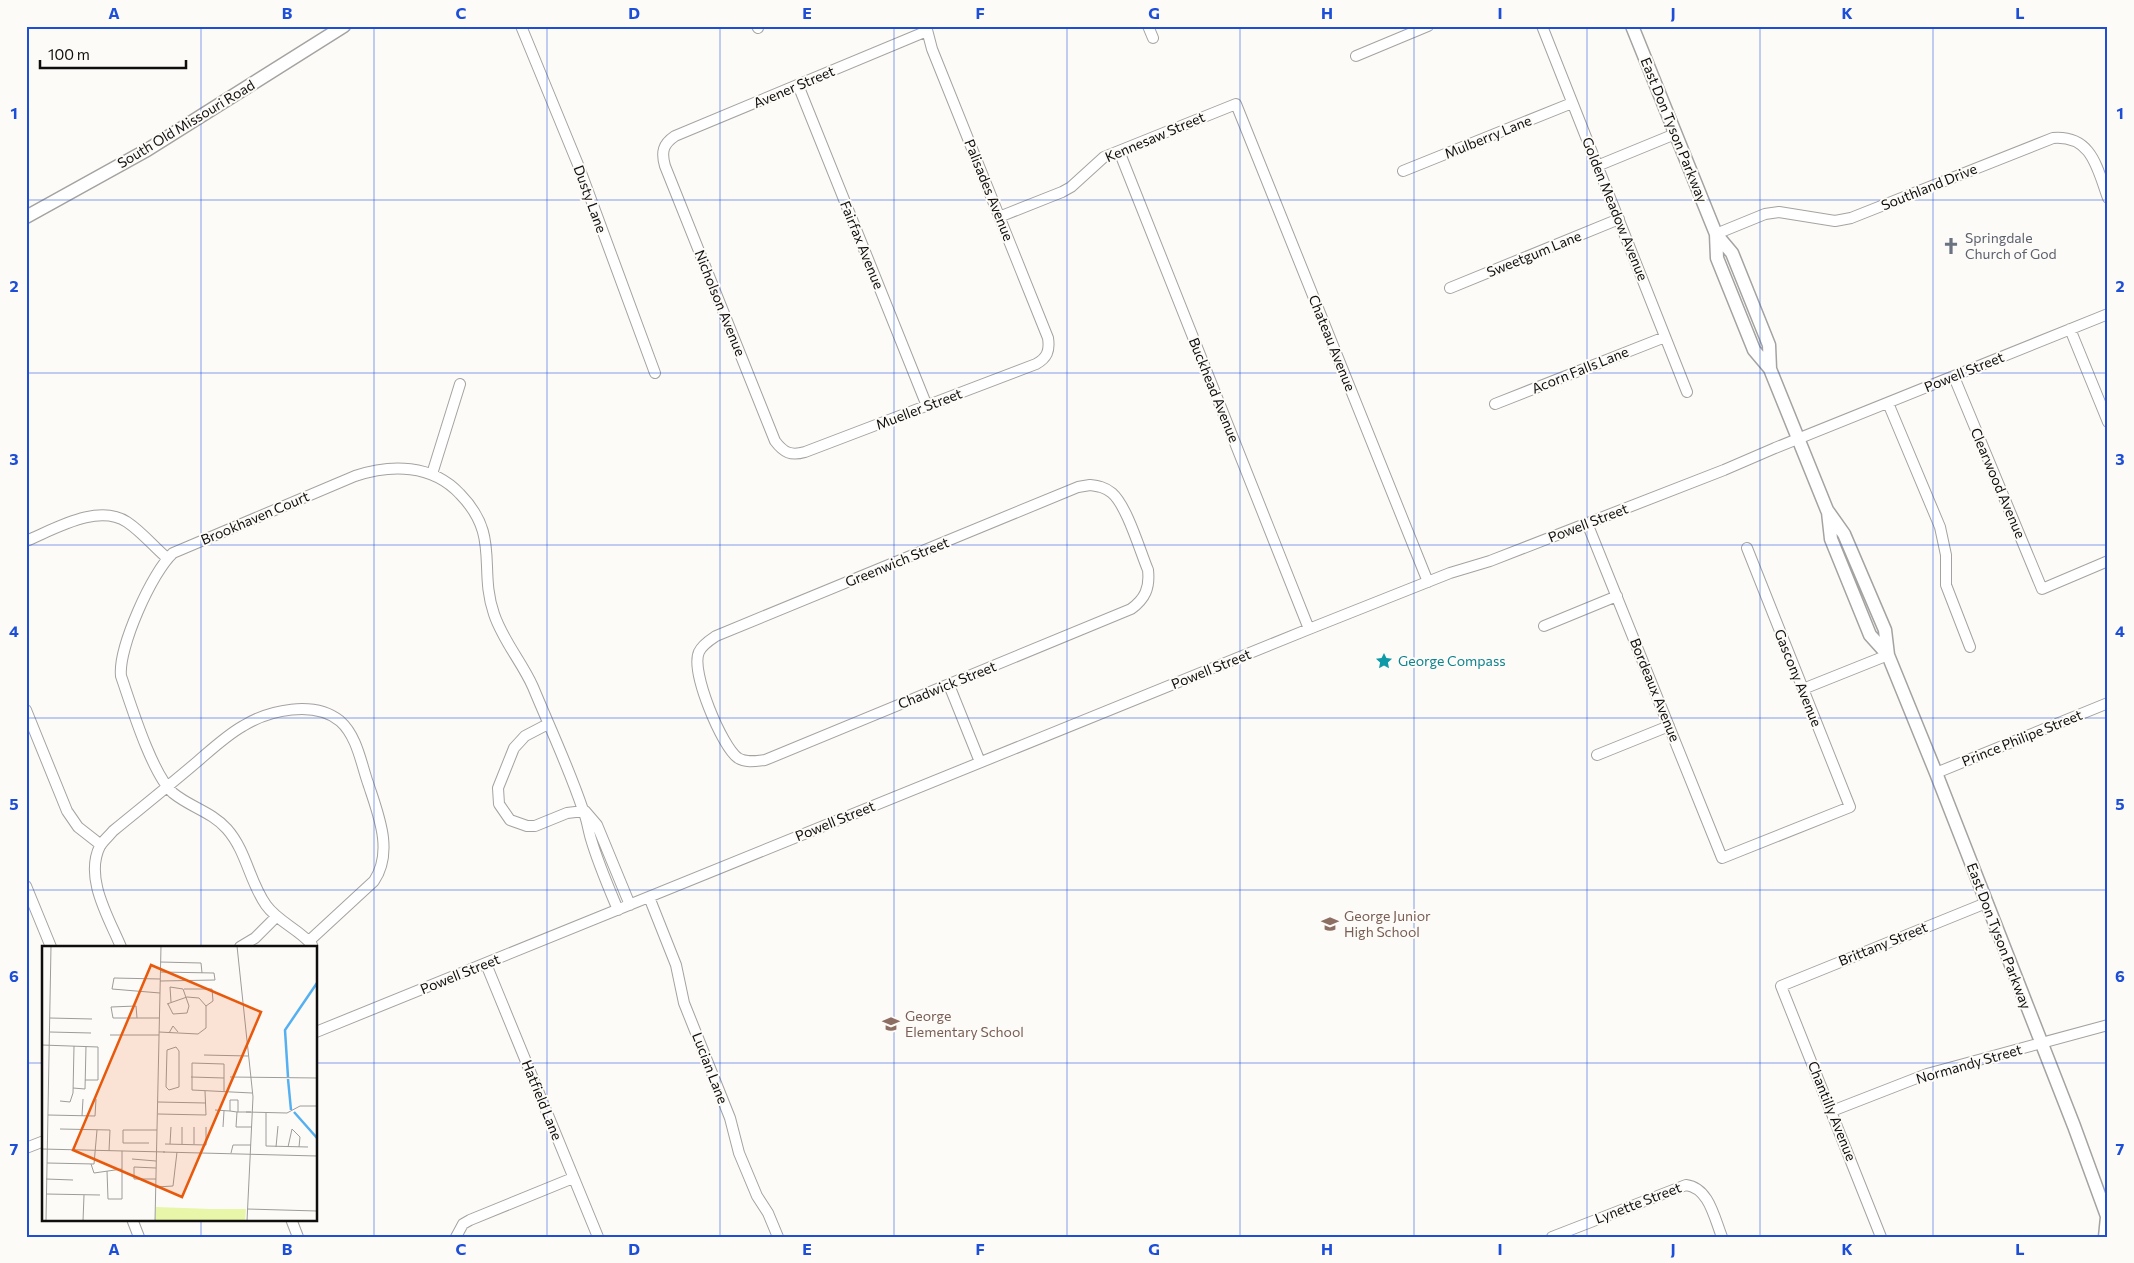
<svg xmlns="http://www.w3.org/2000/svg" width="2134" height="1263" font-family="Commissioner,sans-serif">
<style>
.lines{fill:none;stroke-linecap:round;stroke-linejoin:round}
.minor-casing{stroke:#a5a3a1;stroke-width:12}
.major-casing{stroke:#a5a3a1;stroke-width:15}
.minor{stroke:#fff;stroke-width:10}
.major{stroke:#fff;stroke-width:12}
.grid{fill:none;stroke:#1d4ed8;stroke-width:1;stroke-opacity:0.55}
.labels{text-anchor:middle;stroke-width:4;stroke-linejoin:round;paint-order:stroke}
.street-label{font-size:14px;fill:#0f0e0d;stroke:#fdfbf8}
.worship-label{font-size:14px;fill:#5b616d;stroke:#fdfbf8;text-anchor:start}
.culture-label{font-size:14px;fill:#0d838f;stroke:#fdfbf8;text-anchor:start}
.education-label{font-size:14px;fill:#785e54;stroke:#fdfbf8;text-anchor:start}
.inset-river{fill:none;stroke:#54b0f0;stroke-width:2.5}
.inset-road{fill:none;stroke:#9e9c9a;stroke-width:1}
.view{fill:#e8590c;fill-opacity:0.15;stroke:#e8590c;stroke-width:2.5}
.inset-edge{fill:none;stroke:#0f0e0d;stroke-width:2.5}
.neatline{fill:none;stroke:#1d4ed8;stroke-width:2}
.grid-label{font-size:16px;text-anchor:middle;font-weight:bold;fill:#1d4ed8}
</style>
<rect width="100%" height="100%" fill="#fdfbf8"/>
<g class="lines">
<!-- minor casing -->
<g class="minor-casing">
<path id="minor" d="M521 26 579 167 655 373
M757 26 758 28
M926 26 932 49 1048 338C1050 351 1047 358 1036 364L805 452C791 456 784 453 775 441L665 166C661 152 663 144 675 136L927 31
M1148 26 1153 38
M1542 26 1687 392
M1356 56 1428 26
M798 85 927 406
M1119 151 1309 629
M1597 166 1675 134
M1403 171 1572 103
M999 217 1062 192 1071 187 1104 157 1236 104 1428 582
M1716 234 1765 214 1779 212 1835 221 1851 218 2053 138C2092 135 2097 168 2108 198
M1450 288 1619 219
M2070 329 2108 422
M1954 377 2042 589 2108 561
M1888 403 1940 527 1946 555V585L1970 647
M1495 404 1665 337
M432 474 460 384
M1090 485C1098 486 1105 487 1112 493 1127 506 1140 551 1148 570 1150 588 1145 599 1131 609L765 760C756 761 746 763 738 758 722 747 690 671 699 652 702 645 710 640 716 636L1078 487Z
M1587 523 1722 858 1850 807 1747 548
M26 541C55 529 98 503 127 522 142 532 154 547 167 558
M1544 626 1617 596
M949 685 980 762
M1803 689 1888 655
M26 710 67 811 78 827 101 845
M548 724 525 736 514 748 498 788 499 804 510 820 527 826H535L567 813 584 811
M1597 755 1669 726
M1936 773 2108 703
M585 811 597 825 630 905
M26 886 51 947
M649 897 676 965 684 1003 730 1118 739 1153 757 1196 768 1213 778 1237
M312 945C299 929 278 922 266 905 249 881 247 852 227 829 212 812 190 807 173 793 152 774 131 705 121 676 118 648 152 572 173 553L355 476C391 464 432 464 460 494 501 536 478 568 494 614 503 641 522 662 533 687 550 728 569 768 583 810 587 819 588 829 591 839 598 863 608 886 618 910
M121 947C109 918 84 878 100 846 103 841 109 836 113 831 141 808 170 785 198 761 212 749 227 735 243 726 269 710 314 700 340 721 357 736 361 763 368 783 378 814 394 851 374 881L309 941
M240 947 255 938 276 917
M486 964 598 1237
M316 1032 1309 629 1450 573 1490 561 1724 470 1775 448 2108 314
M1832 1111 1927 1074 2108 1025
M26 1148 44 1141
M132 1219 139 1237
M291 1219 298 1237
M456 1237 463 1224 470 1220 573 1178
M1552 1237 1686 1185C1709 1188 1714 1217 1722 1237
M1881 1237 1781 986 1986 903"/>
</g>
<!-- major casing -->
<g class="major-casing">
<path id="major" d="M1632 26 1716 234 1717 258 1754 350 1770 369 1827 510 1844 534 1885 630 1888 655 1936 773 2074 1126 2108 1219
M26 217 147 150 344 26
M1716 234 1732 253 1769 345 1770 369
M1828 512 1831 539 1870 635 1888 655
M2105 1237 2107 1217"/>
</g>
<!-- minor -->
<use href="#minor" class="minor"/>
<!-- major -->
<use href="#major" class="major"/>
</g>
<!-- grid -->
<path class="grid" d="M201 26V947M374 26V1237M547 26V1237M720 26V1237M894 26V1237M1067 26V1237M1240 26V1237M1414 26V1237M1587 26V1237M1760 26V1237M1933 26V1237M26 200H2108M26 373H2108M26 545H2108M26 718H2108M26 890H2108M26 1063H44M316 1063H2108M201 1219V1237"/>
<!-- icons -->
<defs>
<g id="church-bare" transform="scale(1.35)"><path d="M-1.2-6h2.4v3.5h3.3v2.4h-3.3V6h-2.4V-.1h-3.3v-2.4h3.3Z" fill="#6b7280" stroke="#fdfbf8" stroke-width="2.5" paint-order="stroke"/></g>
<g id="sight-bare" transform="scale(1.35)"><path d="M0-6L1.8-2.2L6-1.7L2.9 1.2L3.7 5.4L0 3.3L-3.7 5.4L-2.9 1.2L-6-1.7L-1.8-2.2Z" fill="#0f9aa8" stroke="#fdfbf8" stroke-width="2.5" paint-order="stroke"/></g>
<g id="school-bare" transform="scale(1.35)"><path d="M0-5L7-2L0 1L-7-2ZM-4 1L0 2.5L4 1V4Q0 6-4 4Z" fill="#8d6e63" stroke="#fdfbf8" stroke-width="2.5" paint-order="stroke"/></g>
</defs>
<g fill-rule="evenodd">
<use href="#church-bare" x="1951" y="246"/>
<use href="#sight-bare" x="1384" y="661"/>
<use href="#school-bare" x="1330" y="924"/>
<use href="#school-bare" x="891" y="1024"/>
</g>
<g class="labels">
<!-- street labels -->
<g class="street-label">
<text transform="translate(794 87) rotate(-23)" y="5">Avener Street</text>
<text transform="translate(186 124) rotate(-31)" y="5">South Old Missouri Road</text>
<text transform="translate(1674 130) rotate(68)" y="5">East Don Tyson Parkway</text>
<text transform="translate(1155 137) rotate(-23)" y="5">Kennesaw Street</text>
<text transform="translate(1488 137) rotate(-22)" y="5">Mulberry Lane</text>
<text transform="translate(1929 187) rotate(-22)" y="5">Southland Drive</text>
<text transform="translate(989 190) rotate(68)" y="5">Palisades Avenue</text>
<text transform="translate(590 199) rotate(70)" y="5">Dusty Lane</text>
<text transform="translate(1615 209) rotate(68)" y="5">Golden Meadow Avenue</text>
<text transform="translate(862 245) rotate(68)" y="5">Fairfax Avenue</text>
<text transform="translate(1534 254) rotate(-22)" y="5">Sweetgum Lane</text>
<text transform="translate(720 303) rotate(68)" y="5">Nicholson Avenue</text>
<text transform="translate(1332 343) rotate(68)" y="5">Chateau Avenue</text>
<text transform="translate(1580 370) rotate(-22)" y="5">Acorn Falls Lane</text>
<text transform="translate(1964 372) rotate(-22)" y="5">Powell Street</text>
<text transform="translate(1214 390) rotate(68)" y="5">Buckhead Avenue</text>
<text transform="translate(919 409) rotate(-21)" y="5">Mueller Street</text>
<text transform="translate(1998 483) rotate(67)" y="5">Clearwood Avenue</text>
<text transform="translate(255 518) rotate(-23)" y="5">Brookhaven Court</text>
<text transform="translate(1588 523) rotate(-21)" y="5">Powell Street</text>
<text transform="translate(897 562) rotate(-22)" y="5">Greenwich Street</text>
<text transform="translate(1211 669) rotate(-22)" y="5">Powell Street</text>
<text transform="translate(1798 678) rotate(68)" y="5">Gascony Avenue</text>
<text transform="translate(947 685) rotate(-22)" y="5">Chadwick Street</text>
<text transform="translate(1655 690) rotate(68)" y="5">Bordeaux Avenue</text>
<text transform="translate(2022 738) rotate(-22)" y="5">Prince Philipe Street</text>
<text transform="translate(835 821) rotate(-22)" y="5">Powell Street</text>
<text transform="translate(1999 936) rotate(69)" y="5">East Don Tyson Parkway</text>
<text transform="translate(1883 944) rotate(-22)" y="5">Brittany Street</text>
<text transform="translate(460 974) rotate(-22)" y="5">Powell Street</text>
<text transform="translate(1969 1064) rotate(-16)" y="5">Normandy Street</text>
<text transform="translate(710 1068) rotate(69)" y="5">Lucian Lane</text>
<text transform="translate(542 1100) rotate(68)" y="5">Hatfield Lane</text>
<text transform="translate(1832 1111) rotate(68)" y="5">Chantilly Avenue</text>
<text transform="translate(1638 1203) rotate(-21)" y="5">Lynette Street</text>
</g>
<!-- worship labels -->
<g class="worship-label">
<text x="1965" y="243">Springdale<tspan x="1965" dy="16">Church of God</tspan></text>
</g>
<!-- culture labels -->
<g class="culture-label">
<text x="1398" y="666">George Compass</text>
</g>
<!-- education labels -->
<g class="education-label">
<text x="1344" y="921">George Junior<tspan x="1344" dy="16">High School</tspan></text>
<text x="905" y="1021">George<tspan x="905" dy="16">Elementary School</tspan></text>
</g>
</g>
<!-- overview -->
<g transform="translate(42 946)">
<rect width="275" height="275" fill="#fdfbf8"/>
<path d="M114 261 169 263H204L203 275H113Z" fill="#e7f6a8"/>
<path class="inset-river" d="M246 131 243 84 275 37M246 133 249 164M252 166 275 192"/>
<path class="inset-road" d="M195 0 211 151 205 275M118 16 159 17 160 27M118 35 173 34 172 27 118 26M142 43H170L171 55 164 60M118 47 70 43 72 32 118 33M126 58 131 68 145 67 147 60 141 43 128 41 129 56M8 72 50 73M95 72 94 60 69 61 71 72H117M8 86 49 87M117 86 156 88 164 82V60L157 52 145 51 125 58M127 87 131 80 136 86M68 89H117M0 99 56 101V134H43M134 101 137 105V141L127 144 124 141 125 104ZM162 109 206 110M149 131 182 132M188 131 275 132M31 142 43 143 44 100M182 145V118L150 117V144L210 147M18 155 28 156 31 147 32 100M116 156 164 157M173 164 188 165M195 166 188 165V154H196V166M204 166H195L194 181H210M209 166H204L245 167 258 160H275M224 167V200L266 201M116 168 164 169 163 145M6 169 53 170 54 153M40 170 41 153M181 181 182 165M18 183 68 184 67 205M107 197H81V184H115M123 198 164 199V181M128 198 129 181M140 198V181M152 198V181M234 201 236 180M246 201 250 183 258 191 257 201M0 203 123 206M121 206 275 210M189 207 191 199H209M90 213 114 215M5 217 52 218 55 184M49 218 52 227 80 223M65 225 66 253H80V205M4 233 31 234M114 233H92V221L114 222M114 241 131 240 135 206M4 248 58 249M205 263 275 265M4 275 9 0M41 275 42 249M113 275 119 0"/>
<path class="view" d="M109 19 219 66 140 251 31 204Z"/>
<rect width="275" height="275" class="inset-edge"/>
</g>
<!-- border -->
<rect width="2134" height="1263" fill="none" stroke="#fdfbf8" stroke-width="55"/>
<!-- scale -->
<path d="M40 60v8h146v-8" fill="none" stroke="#0f0e0d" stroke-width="2.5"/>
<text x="48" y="60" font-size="15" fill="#0f0e0d" stroke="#fdfbf8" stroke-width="4" paint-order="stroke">100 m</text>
<rect x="28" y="28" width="2078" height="1208" class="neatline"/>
<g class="grid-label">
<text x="114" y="19">A</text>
<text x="287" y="19">B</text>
<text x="461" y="19">C</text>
<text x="634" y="19">D</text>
<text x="807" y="19">E</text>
<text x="980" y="19">F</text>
<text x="1154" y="19">G</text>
<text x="1327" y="19">H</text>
<text x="1500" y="19">I</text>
<text x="1673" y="19">J</text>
<text x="1847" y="19">K</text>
<text x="2020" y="19">L</text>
<text x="14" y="119">1</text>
<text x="2120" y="119">1</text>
<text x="14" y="292">2</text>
<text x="2120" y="292">2</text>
<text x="14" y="465">3</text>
<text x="2120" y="465">3</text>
<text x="14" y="637">4</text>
<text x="2120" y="637">4</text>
<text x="14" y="810">5</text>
<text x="2120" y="810">5</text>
<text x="14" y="982">6</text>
<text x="2120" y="982">6</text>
<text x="14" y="1155">7</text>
<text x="2120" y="1155">7</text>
<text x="114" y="1255">A</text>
<text x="287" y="1255">B</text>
<text x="461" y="1255">C</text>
<text x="634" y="1255">D</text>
<text x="807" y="1255">E</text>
<text x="980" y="1255">F</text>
<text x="1154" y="1255">G</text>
<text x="1327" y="1255">H</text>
<text x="1500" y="1255">I</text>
<text x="1673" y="1255">J</text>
<text x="1847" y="1255">K</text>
<text x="2020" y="1255">L</text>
</g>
</svg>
